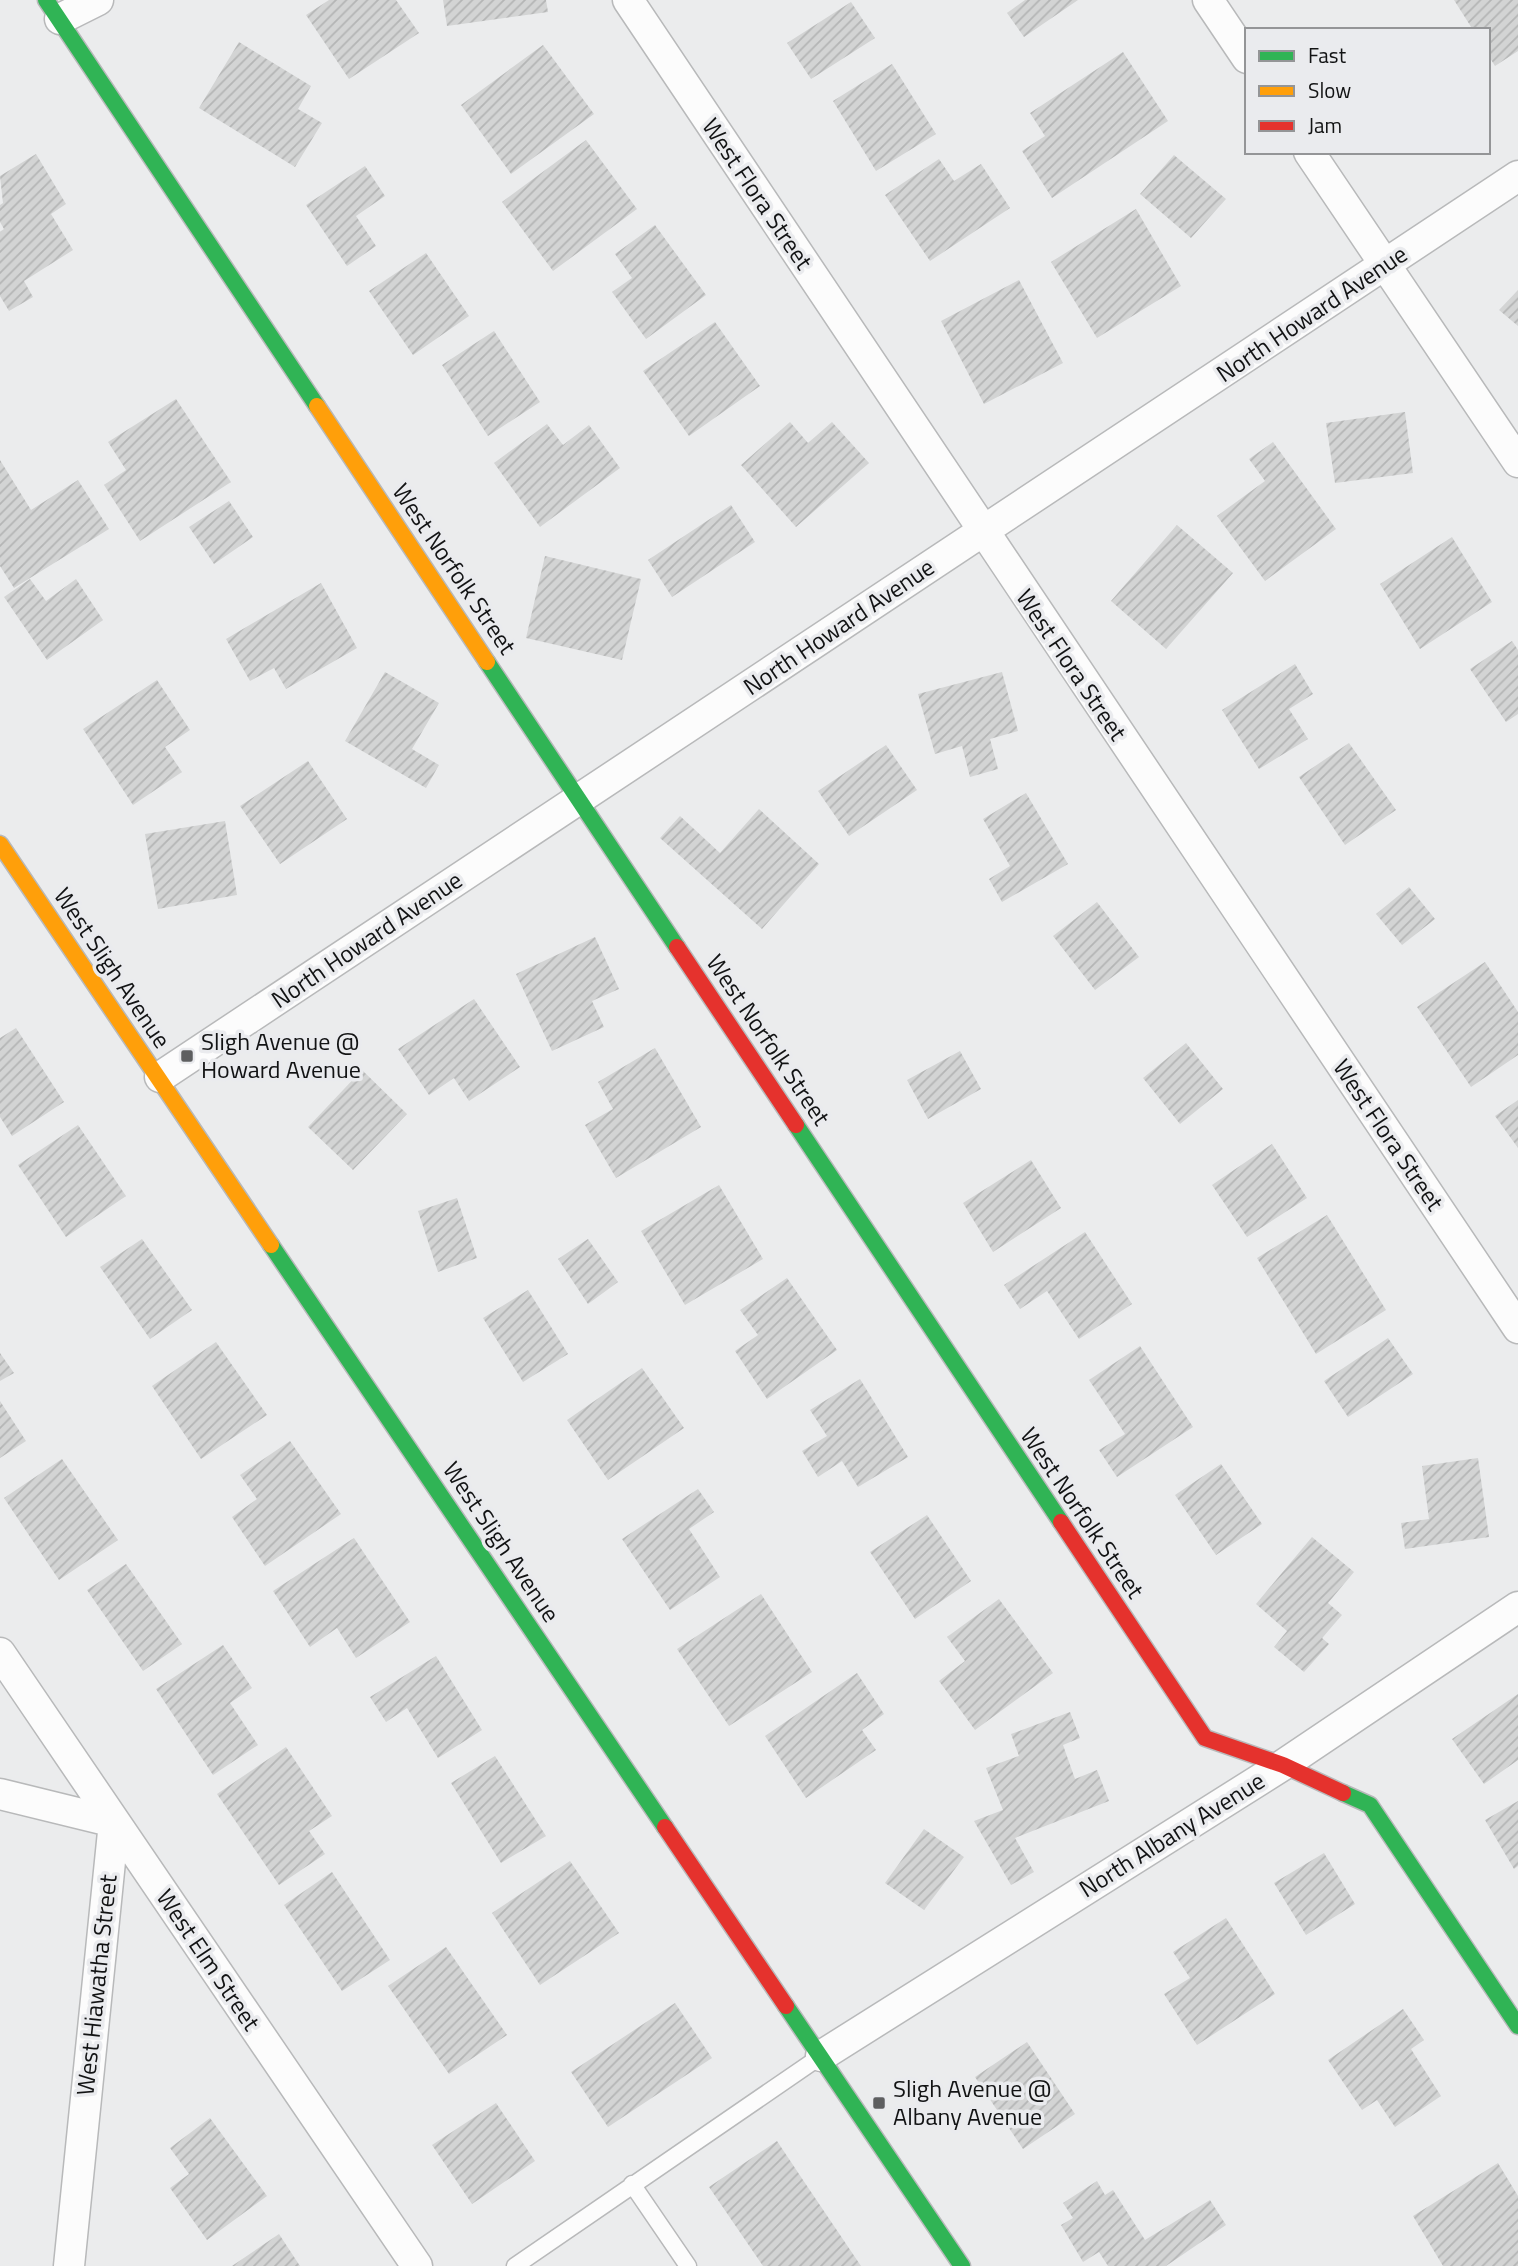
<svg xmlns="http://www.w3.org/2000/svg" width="1518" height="2266" font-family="'Titillium Web',sans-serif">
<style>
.building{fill:url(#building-hatch)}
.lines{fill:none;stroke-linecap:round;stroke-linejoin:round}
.lane-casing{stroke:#b8b9ba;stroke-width:19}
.street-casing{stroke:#b8b9ba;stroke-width:33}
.fast-casing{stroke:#b8b9ba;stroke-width:19}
.slow-casing{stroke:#b8b9ba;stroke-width:19}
.jam-casing{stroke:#b8b9ba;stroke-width:19}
.lane{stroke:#fcfcfc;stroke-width:16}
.street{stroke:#fcfcfc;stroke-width:30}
.fast{stroke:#30b455;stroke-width:16}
.slow{stroke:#ff9f0a;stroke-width:16}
.jam{stroke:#e5322d;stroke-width:16}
.poi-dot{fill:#5e5f60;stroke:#eaebee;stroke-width:2.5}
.labels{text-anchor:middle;stroke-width:7;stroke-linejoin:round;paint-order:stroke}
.street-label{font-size:24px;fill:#121314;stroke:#eaebee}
.poi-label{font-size:24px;fill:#121314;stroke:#eaebee;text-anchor:start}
</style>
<defs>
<pattern id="building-hatch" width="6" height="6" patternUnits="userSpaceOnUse" patternTransform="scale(1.75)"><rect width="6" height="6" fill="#d3d4d4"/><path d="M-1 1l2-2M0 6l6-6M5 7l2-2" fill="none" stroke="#b4b5b5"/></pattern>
</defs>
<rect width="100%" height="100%" fill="#ebeced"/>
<!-- building -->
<path class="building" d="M329 0H396L419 33 349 79 306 15Z
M443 0H546L548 12 447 26Z
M1025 0H1078L1024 37 1007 13Z
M1454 0H1518V51L1495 66 1488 55V30H1473Z
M851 2 875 38 811 79 787 43Z
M239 42 311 86 298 109 322 123 295 167 199 108Z
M543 45 594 114 511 174 461 105Z
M1123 52 1168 121 1052 198 1022 151 1045 136 1030 113Z
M892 64 936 134 876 171 833 101Z
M586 140 637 209 553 271 502 202Z
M36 154 66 204 51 214 73 250 24 281 33 297 9 311 0 296V232L4 229 0 222V205L3 203 0 176Z
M1174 155 1226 199 1191 238 1140 194Z
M939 159 954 181 981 164 1010 208 930 261 885 195Z
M365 166 385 196 356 216 376 246 347 266 306 205Z
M1136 209 1181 286 1097 338 1051 262Z
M655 225 706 295 646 339 612 292 632 278 615 254Z
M426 253 469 316 413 355 369 291Z
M1019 280 1063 363 984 404 941 321Z
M1518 290V326L1499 310Z
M715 322 760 386 689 436 643 371Z
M494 331 540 402 488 436 442 365Z
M176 399 231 482 140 541 104 485 126 470 108 442Z
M1405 412 1413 473 1335 483 1326 423Z
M790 422 808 443 832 422 869 463 796 527 741 465Z
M547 424 563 445 589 425 620 468 540 527 494 463Z
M1273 442 1336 529 1265 581 1217 516 1265 481 1249 459Z
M0 460 31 510 78 480 109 529 14 588 0 566Z
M229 501 253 537 214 564 189 527Z
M731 505 755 542 672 597 648 560Z
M1177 525 1233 573 1166 649 1111 601Z
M1452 537 1492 602 1420 649 1380 584Z
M545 556 641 579 622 660 526 638Z
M30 579 46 601 76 579 103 620 47 660 4 597Z
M321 583 357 648 286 689 274 668 250 681 226 639Z
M1512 641 1518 650V714L1506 722 1470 669Z
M1295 664 1313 694 1289 709 1308 739 1259 769 1222 710Z
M385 672 439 703 412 749 439 765 426 788 345 741Z
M1002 672 1018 731 990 739 998 769 970 777 962 746 935 754 918 694Z
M157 680 190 730 165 747 182 772 133 805 83 729Z
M1349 743 1396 810 1345 845 1299 777Z
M886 745 917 790 849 836 818 791Z
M308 761 347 819 280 864 240 806Z
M1026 793 1068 864 1002 902 989 879 1010 866 983 819Z
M759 809 819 864 762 929 660 838 680 816 720 853Z
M225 821 237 895 158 909 145 834Z
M1409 887 1435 919 1402 945 1376 914Z
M1097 902 1139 957 1095 990 1053 936Z
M595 937 619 989 592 1001 604 1027 552 1051 516 974Z
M1485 962 1518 1012V1055L1471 1087 1417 1007Z
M474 999 520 1067 469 1101 454 1078 429 1095 398 1049Z
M16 1028 64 1102 12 1136 0 1117V1038Z
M1186 1043 1223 1089 1180 1124 1143 1078Z
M655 1048 701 1127 616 1178 585 1125 613 1109 598 1082Z
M960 1051 981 1089 928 1119 907 1080Z
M362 1070 407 1114 353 1170 308 1127Z
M1518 1100V1148L1495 1116Z
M78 1125 126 1196 66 1237 18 1165Z
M1272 1144 1307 1198 1247 1237 1212 1185Z
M1031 1160 1061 1208 993 1252 963 1203Z
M719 1185 763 1259 685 1305 641 1231Z
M457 1198 477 1258 438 1272 418 1211Z
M1327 1215 1386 1310 1316 1354 1257 1258Z
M1085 1232 1132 1304 1079 1339 1047 1291 1020 1309 1004 1285Z
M142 1239 192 1310 150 1339 100 1267Z
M588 1239 618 1282 588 1304 558 1259Z
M787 1278 837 1350 767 1399 735 1351 758 1335 740 1310Z
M528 1290 568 1354 523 1382 483 1318Z
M1388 1338 1413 1374 1348 1417 1324 1381Z
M216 1342 267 1415 201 1459 152 1386Z
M1140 1346 1193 1427 1117 1477 1099 1450 1125 1434 1089 1380Z
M0 1353 14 1373 0 1381Z
M642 1368 684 1428 608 1480 567 1420Z
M860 1379 908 1457 858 1487 842 1461 818 1477 802 1451 827 1436 810 1410Z
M0 1401 26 1441 0 1458Z
M290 1441 341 1514 265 1566 232 1517 257 1499 240 1475Z
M1478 1458 1489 1537 1405 1549 1401 1523 1429 1519 1422 1466Z
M62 1459 118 1540 59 1580 4 1498Z
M1221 1464 1262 1524 1216 1555 1175 1495Z
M698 1489 714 1512 689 1529 720 1577 670 1610 622 1539Z
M927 1515 971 1581 915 1619 870 1552Z
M1312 1537 1354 1572 1328 1603 1342 1615 1322 1638 1329 1644 1304 1672 1274 1647 1287 1631 1256 1604Z
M354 1538 410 1622 356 1658 337 1628 310 1647 273 1591Z
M126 1564 182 1644 143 1671 87 1590Z
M761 1594 812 1672 729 1726 677 1649Z
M999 1599 1053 1673 975 1730 939 1681 965 1661 947 1637Z
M223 1645 252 1688 230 1703 258 1745 213 1775 156 1689Z
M436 1656 482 1730 438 1758 407 1708 386 1722 370 1697Z
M857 1673 884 1714 862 1730 876 1750 806 1798 765 1736Z
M1518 1694V1760L1484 1784 1452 1739Z
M1070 1712 1080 1738 1063 1745 1075 1779 1097 1770 1109 1801 1015 1838 1034 1872 1011 1885 974 1821 1003 1810 986 1768 1019 1756 1011 1734Z
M286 1747 332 1816 309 1831 325 1854 279 1885 217 1794Z
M495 1756 546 1836 501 1863 451 1783Z
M1518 1801V1866L1514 1869 1485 1820Z
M924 1829 964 1857 924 1910 885 1883Z
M1324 1853 1355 1904 1306 1935 1274 1883Z
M570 1861 619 1933 540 1985 492 1913Z
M332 1872 390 1960 342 1991 284 1905Z
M1226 1918 1275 1994 1197 2045 1164 1994 1190 1978 1173 1952Z
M446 1947 507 2035 449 2074 388 1986Z
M675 2003 712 2058 608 2127 571 2072Z
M1403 2009 1424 2040 1411 2049 1441 2096 1395 2127 1377 2100 1362 2110 1328 2060Z
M1027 2042 1075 2114 1023 2149 975 2077Z
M496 2103 535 2161 472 2204 432 2145Z
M210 2118 267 2196 207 2240 170 2188 189 2174 170 2148Z
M777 2141 805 2183 861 2266H763L709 2187Z
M1498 2163 1518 2196V2266H1443L1413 2216Z
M1097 2181 1105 2195 1113 2190 1145 2240 1210 2200 1226 2225 1166 2266H1108L1099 2252 1083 2262 1061 2225 1073 2218 1063 2203Z
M279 2234 300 2266H232Z"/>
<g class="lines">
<!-- lane casing -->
<g class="lane-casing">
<path id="lane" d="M632 2184 688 2266
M515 2266 821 2056"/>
</g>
<!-- street casing -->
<g class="street-casing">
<path id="street" d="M628 0 1518 1328
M1208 0 1247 58
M60 19 98 0
M1309 152 1518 462
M160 1077 1518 176
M0 1653 417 2266
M0 1794 114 1822 69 2266
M821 2056 1283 1765 1518 1607"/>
</g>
<!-- fast casing -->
<g class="fast-casing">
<path id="fast" d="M46 0 317 406
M487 662 677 947
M796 1125 1061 1522
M271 1245 665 1827
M1343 1793 1370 1805 1518 2026
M786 2006 962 2266"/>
</g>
<!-- slow casing -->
<g class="slow-casing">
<path id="slow" d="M317 406 487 662
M0 844 271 1245"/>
</g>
<!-- jam casing -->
<g class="jam-casing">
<path id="jam" d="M677 947 796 1125
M1061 1522 1205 1738 1283 1765 1343 1793
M665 1827 786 2006"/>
</g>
<!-- lane -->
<use href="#lane" class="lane"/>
<!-- street -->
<use href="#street" class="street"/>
<!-- fast -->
<use href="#fast" class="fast"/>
<!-- slow -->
<use href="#slow" class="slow"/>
<!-- jam -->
<use href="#jam" class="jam"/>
</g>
<!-- markers -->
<g class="poi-dot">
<rect x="180" y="1049" width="14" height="14" rx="3.5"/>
<rect x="872" y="2096" width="14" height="14" rx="3.5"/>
</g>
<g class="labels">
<!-- street labels -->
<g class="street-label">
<text transform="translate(757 194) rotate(56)" y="8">West Flora Street</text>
<text transform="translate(1312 314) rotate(-34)" y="8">North Howard Avenue</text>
<text transform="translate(454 569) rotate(56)" y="8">West Norfolk Street</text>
<text transform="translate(839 627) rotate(-34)" y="8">North Howard Avenue</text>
<text transform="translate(1071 665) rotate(56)" y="8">West Flora Street</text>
<text transform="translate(367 940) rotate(-34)" y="8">North Howard Avenue</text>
<text transform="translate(112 968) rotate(56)" y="8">West Sligh Avenue</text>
<text transform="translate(768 1040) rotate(56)" y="8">West Norfolk Street</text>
<text transform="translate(1388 1135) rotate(56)" y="8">West Flora Street</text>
<text transform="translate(1082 1513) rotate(56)" y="8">West Norfolk Street</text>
<text transform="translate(501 1542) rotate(56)" y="8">West Sligh Avenue</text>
<text transform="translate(1172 1835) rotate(-32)" y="8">North Albany Avenue</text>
<text transform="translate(208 1960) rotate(56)" y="8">West Elm Street</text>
<text transform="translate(97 1985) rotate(-84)" y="8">West Hiawatha Street</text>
</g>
<!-- poi labels -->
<g class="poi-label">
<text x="201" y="1050">Sligh Avenue @<tspan x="201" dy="28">Howard Avenue</tspan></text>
<text x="893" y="2097">Sligh Avenue @<tspan x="893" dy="28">Albany Avenue</tspan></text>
</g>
</g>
<!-- legend -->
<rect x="1245" y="28" width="245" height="126" fill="#eaebee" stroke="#949597" stroke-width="2"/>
<rect x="1259" y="51" width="35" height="10" fill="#30b455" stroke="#949597" stroke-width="2"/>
<text x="1308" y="63" font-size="21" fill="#121314">Fast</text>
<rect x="1259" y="86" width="35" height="10" fill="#ff9f0a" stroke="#949597" stroke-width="2"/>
<text x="1308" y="98" font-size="21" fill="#121314">Slow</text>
<rect x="1259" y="121" width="35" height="10" fill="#e5322d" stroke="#949597" stroke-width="2"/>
<text x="1308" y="133" font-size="21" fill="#121314">Jam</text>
</svg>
